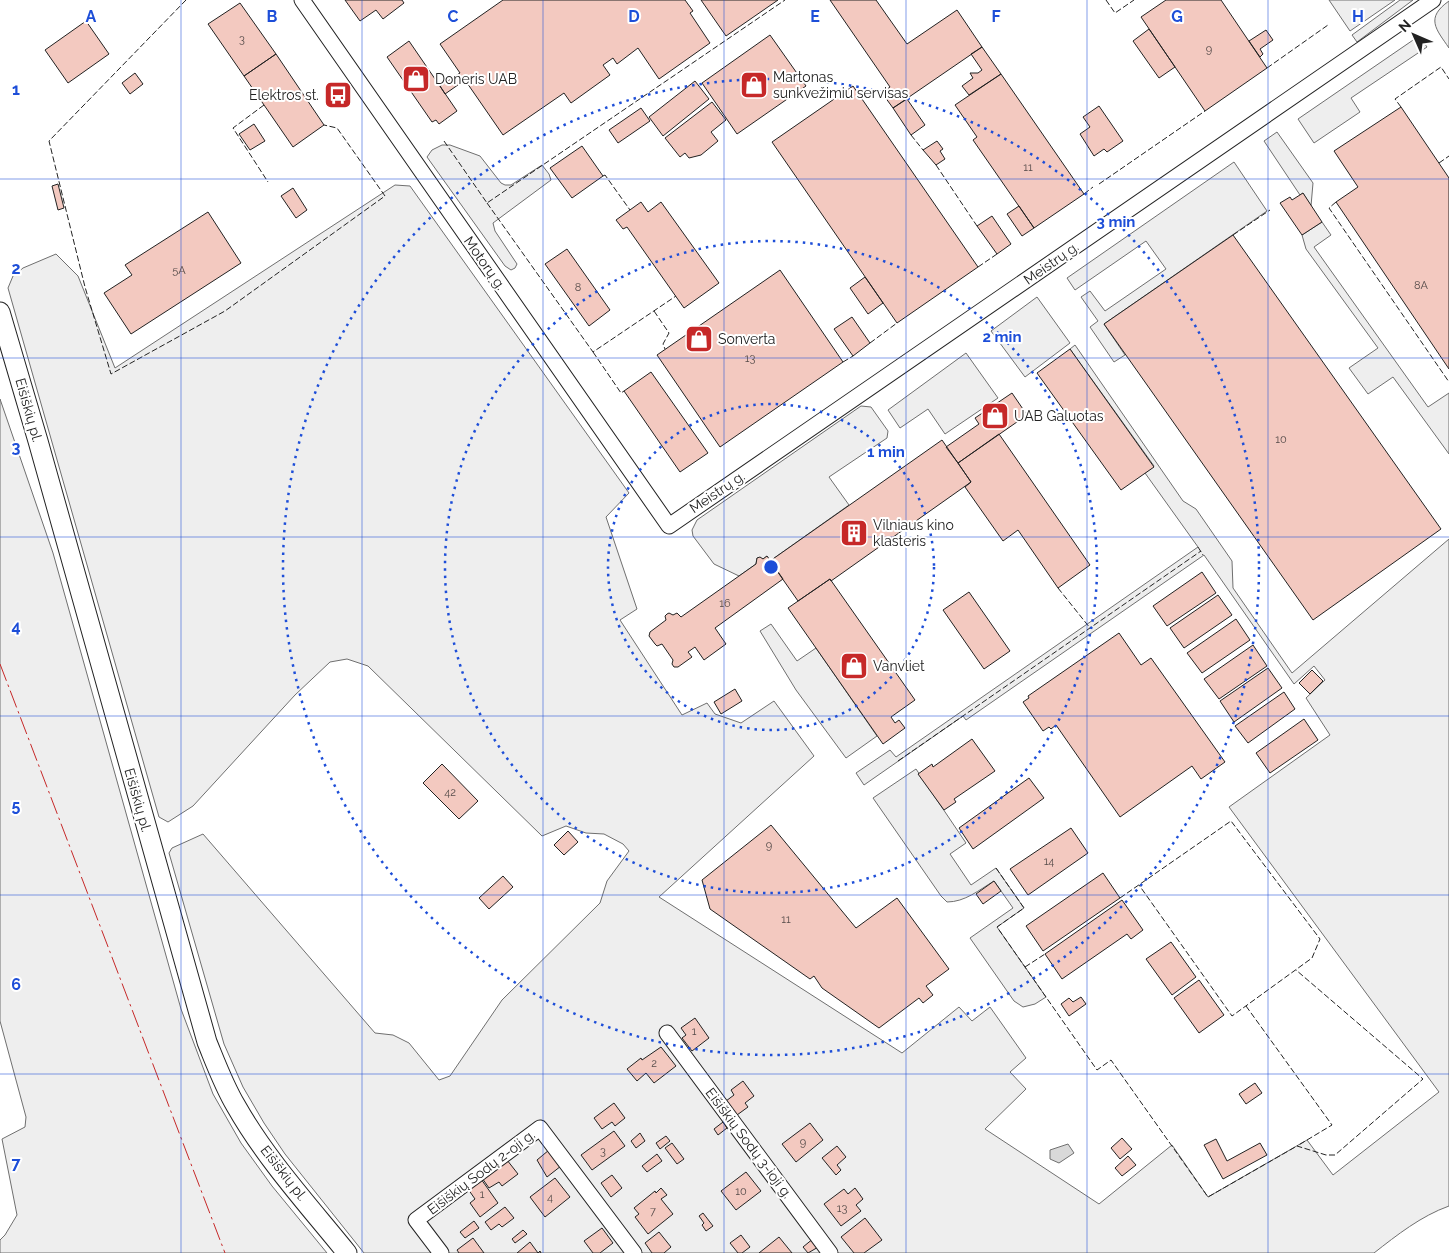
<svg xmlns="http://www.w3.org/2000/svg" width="1449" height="1253" font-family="Raleway,sans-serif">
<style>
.green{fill:#eee;stroke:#6f6f6f}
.water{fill:#d9d9d9;stroke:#6f6f6f}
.building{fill:#f3c9c0;stroke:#222}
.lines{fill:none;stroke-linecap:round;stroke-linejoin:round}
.minor-casing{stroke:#222;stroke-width:17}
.major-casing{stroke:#222;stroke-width:21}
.minor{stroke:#fff;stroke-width:15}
.major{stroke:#fff;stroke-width:19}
.fence{stroke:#222;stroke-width:1;stroke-dasharray:6 2.5;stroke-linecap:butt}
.power{stroke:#c62828;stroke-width:1;stroke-dasharray:18 4 2.5 4;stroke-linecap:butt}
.grid{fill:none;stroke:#1d4ed8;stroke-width:1;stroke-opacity:0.55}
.ring{fill:none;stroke:#1d4ed8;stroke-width:2.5;stroke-dasharray:2.5 5}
.labels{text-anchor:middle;stroke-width:4;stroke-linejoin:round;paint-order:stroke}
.number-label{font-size:11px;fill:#564c4a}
.poi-label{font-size:14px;fill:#222;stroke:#fff;text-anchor:start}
.street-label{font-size:14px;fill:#222;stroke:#fff}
.grid-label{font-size:16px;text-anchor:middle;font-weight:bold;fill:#1d4ed8;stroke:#fff;stroke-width:4;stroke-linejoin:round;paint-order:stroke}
.centre{fill:#1d4ed8;stroke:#fff;stroke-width:2.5}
.ring-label{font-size:15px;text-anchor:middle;font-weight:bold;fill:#1d4ed8;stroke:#fff;stroke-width:4;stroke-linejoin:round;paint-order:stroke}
</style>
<rect width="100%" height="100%" fill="#fff"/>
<!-- green -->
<path class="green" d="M1329 0H1395L1350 31Z
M1400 0H1413L1357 42 1352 35Z
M1449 1V48C1436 29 1425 18 1449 1Z
M1419 36 1427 47 1351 98 1360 112 1314 143 1298 119Z
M1277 132 1313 183 1311 206 1303 193 1300 195 1264 141Z
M442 145H450L480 156 501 183 505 185H511L542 165 549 174 551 180 493 223 495 231 517 264 515 268 511 270 505 266 427 157 432 150Z
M1234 162 1267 211 1104 324 1125 355 1114 362 1090 327 1098 321 1081 297 1090 291 1105 311 1166 269 1146 241 1075 290 1067 278Z
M395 185 410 186 629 493 606 517 637 609 620 620 682 715 707 703 715 714 741 723 774 701 814 756 659 897 902 1053 959 1007 972 1021 990 1007 1026 1058 1010 1072 1026 1089 985 1129 1099 1204 1172 1145 1208 1197 1307 1140 1333 1175 1439 1092 1229 807 1330 735 1306 698 1325 680 1314 666 1294 684 1204 555 966 720 963 716 864 785 856 773 890 750 896 757 1198 547 1145 473 1154 466 1070 349 1075 345 1183 501 1196 509 1232 561 1233 588 1292 673 1449 539V1206C1421 1216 1397 1235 1374 1253H364L285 1154 264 1123 243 1087 224 1044 169 853 172 848 203 834 375 1033 393 1035 409 1043 439 1080 450 1076 502 1000 600 903 607 881 629 851 623 844 604 834 586 833 566 826 542 836 368 666 347 659 330 662 295 695 193 806 168 822 159 817 8 288 13 276 23 268 56 254 78 276 115 368Z
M1322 222 1331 235 1314 247 1428 407 1449 393V454L1393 377 1368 394 1349 368 1378 348 1306 249 1302 235Z
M1037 297 1070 343 1025 377 991 331Z
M966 353 998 398 945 434 928 409 900 428 888 410Z
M0 399 53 553 181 1009 213 1094 241 1143 272 1186 327 1253H0V1240L5 1235 17 1215 2 1139 25 1127 26 1117 0 1021Z
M861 406 871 407 888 431 887 438 829 477 849 505 770 561 767 556 763 559 757 558 756 564 739 576 714 564 693 536 692 530 697 520Z
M771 624 797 661 816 648 877 736 846 758 796 690 760 631Z
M916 769 966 843 950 854 971 885 996 868 1024 908 997 927 1046 997 1035 1004 1023 1007 1014 1001 970 938 1013 908 994 881C979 890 965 902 947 902L941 896 873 798Z"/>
<!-- water -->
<path class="water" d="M1068 1144 1074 1153 1059 1163 1050 1159V1150Z"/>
<!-- building -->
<path class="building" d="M345 0H402L404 3 383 19 376 10 360 21Z
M503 0H685L693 11 690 13 710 43 659 79 638 48 617 64 613 58 603 65 610 75 571 103 564 93 503 135 465 80 445 94 440 86 460 73 440 44Z
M701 0H778L726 36Z
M830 0H876L907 44 957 10 982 47 893 108 882 93 890 87Z
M1166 0H1221L1267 68 1205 111 1141 17Z
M240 3 276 54 244 76 208 24Z
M86 21 109 54 68 83 45 50Z
M1149 29 1175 67 1159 78 1133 41Z
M1266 30 1273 40 1260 49 1263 54 1260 57 1249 41Z
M770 35 806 86 737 134 702 83Z
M409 41 457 111 439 124 436 120 432 122 387 57Z
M982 47 1001 74 969 95 962 86 973 78 970 73H978L982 70 971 54Z
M276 54 324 125 293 147 244 76Z
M135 73 143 84 130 94 122 83Z
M1001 74 1084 194 1034 228 973 140 977 137 955 105Z
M695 81 709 99 663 136 649 117Z
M853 86 978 267 897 323 772 142Z
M907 99 925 125 911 135 893 108Z
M712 102 726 120 711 132 718 141 701 155 689 158 685 153 680 157 665 138Z
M1099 106 1123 141 1107 152 1104 149 1094 156 1080 134 1090 127 1083 117Z
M1401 107 1449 178V369L1336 202 1358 187 1334 151Z
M641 108 650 121 618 143 609 130Z
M254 124 265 141 250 150 239 134Z
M937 141 943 149 940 151 945 159 936 165 923 150Z
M582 146 603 176 572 198 550 168Z
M58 184 64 208 58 210 52 186Z
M293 188 307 210 296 218 281 196Z
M1303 193 1322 222 1302 235 1280 203 1290 197 1292 200Z
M641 202 648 212 661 202 719 283 684 308 627 227 623 229 616 220Z
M1019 206 1034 228 1022 236 1007 214Z
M208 212 241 263 131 334 104 293 132 275 125 265Z
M992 216 1011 244 997 254 977 226Z
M1233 235 1441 529 1313 620 1104 324Z
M567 249 610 310 589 326 545 264Z
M780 270 843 362 720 447 657 355Z
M865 277 883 303 868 314 850 288Z
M852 317 870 343 853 356 834 329Z
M1070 349 1154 467 1121 490 1037 373Z
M651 372 708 453 680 472 624 391Z
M1012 393 1027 415 958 463 946 447 979 424 975 418Z
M999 434 1090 565 1058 588 1018 530 1003 541 965 487 971 482 958 463Z
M942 440 971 482 831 581 830 579 798 601 770 561Z
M767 556 783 579 715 628 726 644 704 660 695 647 688 652 692 657 678 667H674L672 664 673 660 662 644 657 646 655 644 649 636 650 632 666 620 665 616 667 614 669 613 673 615 677 613 681 617 756 564 757 558 760 557 763 559Z
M1202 572 1216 593 1167 626 1153 606Z
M830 579 915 700 891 717 895 723 899 720 905 728 883 744 788 608Z
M969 592 1010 651 984 669 943 610Z
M1218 595 1232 615 1184 648 1170 628Z
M1236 619 1250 640 1202 673 1187 653Z
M1119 633 1141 665 1151 658 1225 762 1201 779 1192 766 1120 817 1056 725 1051 729 1049 727 1043 731 1023 702 1029 698 1028 696Z
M1253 645 1267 666 1219 699 1204 679Z
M1268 668 1282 688 1234 722 1220 701Z
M1312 670 1323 681 1310 694 1299 683Z
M735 689 742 701 721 714 714 702Z
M1284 692 1295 709 1248 743 1235 726Z
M1304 719 1318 740 1270 773 1256 753Z
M972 739 995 771 954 799 956 802 944 810 918 774 932 764 933 767Z
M442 764 478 801 459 819 423 783Z
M1029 778 1044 798 973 849 959 828Z
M771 825 856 928 897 898 949 969 926 986 933 995 923 1003 919 998 879 1028 822 988 814 976 810 979 710 909 702 880Z
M1071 828 1088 853 1028 895 1010 869Z
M568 831 578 842 564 855 554 845Z
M1103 873 1120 898 1043 951 1026 926Z
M503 876 513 887 489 909 479 898Z
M994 881 1001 891 983 904 976 894Z
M1122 900 1143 930 1131 939 1127 934 1062 979 1045 954Z
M1171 942 1196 977 1172 995 1146 959Z
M1199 980 1224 1015 1199 1033 1174 998Z
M1081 997 1086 1004 1069 1016 1061 1004 1069 998 1073 1002Z
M695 1018 709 1038 692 1051 682 1038 686 1035 681 1028Z
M661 1047 676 1066 654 1083 646 1073 637 1081 627 1069 641 1058 642 1060Z
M743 1081 754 1096 745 1103 748 1107 737 1115 726 1101 734 1095 731 1090Z
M1255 1083 1262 1093 1246 1104 1239 1094Z
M614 1103 625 1118 615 1126 612 1122 602 1129 594 1118Z
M723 1122 727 1128 718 1135 714 1129Z
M810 1123 823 1140 796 1162 782 1144Z
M614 1131 625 1146 592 1170 581 1155Z
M640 1133 645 1141 636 1148 631 1141Z
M666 1136 670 1141 660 1149 656 1143Z
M1122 1138 1132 1149 1120 1159 1111 1148Z
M1216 1139 1227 1161 1260 1143 1267 1155 1223 1179 1204 1145Z
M672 1143 684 1159 677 1164 665 1148Z
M837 1146 846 1157 837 1165 841 1170 836 1175 822 1158Z
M549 1150 561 1166 547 1177 537 1160Z
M657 1154 662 1161 647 1172 642 1166Z
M1128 1156 1136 1165 1122 1176 1115 1168Z
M507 1160 518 1174 502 1186 499 1182 489 1188 482 1178Z
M746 1172 761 1191 736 1210 721 1191Z
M612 1175 622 1188 611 1197 601 1183Z
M555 1178 570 1197 545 1217 530 1197Z
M481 1179 498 1203 480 1217 470 1203 475 1199 468 1189Z
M661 1188 667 1195 661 1199 673 1214 648 1234 635 1217 639 1214 634 1208 655 1191 656 1193Z
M855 1188 863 1199 856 1205 861 1211 841 1226 824 1204 844 1189 848 1194Z
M505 1207 514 1218 502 1227 499 1224 491 1230 485 1222Z
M703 1213 713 1226 706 1231 702 1225 704 1223 699 1216Z
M865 1218 882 1240 864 1253H854L841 1237Z
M474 1221 479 1228 465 1238 460 1232Z
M602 1228 613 1243 600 1253H593L584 1241Z
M523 1230 527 1234 515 1243 512 1239Z
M659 1232 671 1247 664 1253H652L645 1243Z
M741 1235 750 1247 742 1253H738L730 1243Z
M779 1237 792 1253H759Z
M473 1238 484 1253H459L457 1250Z
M814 1238 820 1246 808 1253 803 1247Z
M530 1242 538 1253 540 1251 541 1253H517Z"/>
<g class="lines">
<!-- minor casing -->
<g class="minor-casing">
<path id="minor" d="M302 0 669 526 1433 0
M667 1033 830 1253
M441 1253 416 1220 540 1128 634 1253"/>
</g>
<!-- major casing -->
<g class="major-casing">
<path id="major" d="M0 312 38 441 207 1042C216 1064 224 1086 236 1106 266 1159 309 1206 347 1253"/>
</g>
<!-- minor -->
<use href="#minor" class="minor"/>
<!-- major -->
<use href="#major" class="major"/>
<!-- fence -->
<path class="fence" d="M186 0 49 141 85 287 111 374 225 311 385 196 337 128 324 125
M1106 0 1115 13 1134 0
M1267 68 1328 25
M264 105 233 128 268 182
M1401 107 1395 99 1441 67 1449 79
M911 135 923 150
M444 141 487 203 785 0
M1439 163 1449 156
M936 165 977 226
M603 176 605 175 630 210
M1099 184 1205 111
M1084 194 1093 187
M1336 202 1329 208 1449 382
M487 203 593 352 676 296
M1233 235 1270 210
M978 267 997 254
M654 311 669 333 663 344 665 349
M870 343 897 323
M593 352 621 393 624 391
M843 362 853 356
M1198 547 1203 555
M1058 588 1090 628
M898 761 1201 551
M996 868 1024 908 997 927 1097 1070 1111 1060 1208 1197 1297 1146
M1120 898 1231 821 1320 939 1312 958 1232 1016 1139 885
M1025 967 1045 954
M1246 1006 1332 1125 1297 1146 1326 1155H1335L1423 1079 1296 970"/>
<!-- power -->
<path class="power" d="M0 664 225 1253"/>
</g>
<!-- grid -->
<path class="grid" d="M181 0V1253M362 0V1253M543 0V1253M724 0V1253M906 0V1253M1087 0V1253M1268 0V1253M0 179H1449M0 358H1449M0 537H1449M0 716H1449M0 895H1449M0 1074H1449"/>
<!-- distance rings -->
<g class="ring">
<circle cx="771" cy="567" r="163"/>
<circle cx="771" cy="567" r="326"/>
<circle cx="771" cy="567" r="488"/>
</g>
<!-- icons -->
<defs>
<g id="shop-square" transform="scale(1.4375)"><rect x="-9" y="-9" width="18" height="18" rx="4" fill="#c62828" stroke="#fff"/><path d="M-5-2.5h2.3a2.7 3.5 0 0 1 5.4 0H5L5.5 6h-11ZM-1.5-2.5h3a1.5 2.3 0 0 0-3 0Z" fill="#fff"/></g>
<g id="bus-square" transform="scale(1.4375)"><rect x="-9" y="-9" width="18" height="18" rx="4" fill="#c62828" stroke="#fff"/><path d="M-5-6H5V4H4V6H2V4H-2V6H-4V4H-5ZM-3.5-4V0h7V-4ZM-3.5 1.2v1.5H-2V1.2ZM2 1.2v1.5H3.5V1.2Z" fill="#fff"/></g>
<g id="building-square" transform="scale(1.4375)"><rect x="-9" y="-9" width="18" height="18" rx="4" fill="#c62828" stroke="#fff"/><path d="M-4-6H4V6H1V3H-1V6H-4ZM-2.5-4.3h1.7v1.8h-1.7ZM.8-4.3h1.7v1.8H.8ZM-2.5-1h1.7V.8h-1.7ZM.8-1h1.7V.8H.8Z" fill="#fff"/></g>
</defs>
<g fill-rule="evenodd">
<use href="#shop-square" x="416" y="79"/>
<use href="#shop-square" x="754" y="85"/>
<use href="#bus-square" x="338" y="95"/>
<use href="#shop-square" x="699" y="339"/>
<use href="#shop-square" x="995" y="416"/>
<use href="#building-square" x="854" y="533"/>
<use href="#shop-square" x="854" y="666"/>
</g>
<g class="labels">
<!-- number labels -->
<g class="number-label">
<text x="242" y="43">3</text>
<text x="1209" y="53">9</text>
<text x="1028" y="171">11</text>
<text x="179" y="274">5A</text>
<text x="1421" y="289">8A</text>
<text x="578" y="291">8</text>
<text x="750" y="362">13</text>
<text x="1281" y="443">10</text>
<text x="725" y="607">16</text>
<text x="450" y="796">42</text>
<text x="769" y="849">9</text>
<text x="1049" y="865">14</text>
<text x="786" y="923">11</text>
<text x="694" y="1035">1</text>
<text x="654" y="1067">2</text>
<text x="803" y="1146">9</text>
<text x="603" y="1155">3</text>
<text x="741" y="1195">10</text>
<text x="482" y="1198">1</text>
<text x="550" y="1201">4</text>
<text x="842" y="1212">13</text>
<text x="653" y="1215">7</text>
</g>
<!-- poi labels -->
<g class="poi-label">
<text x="773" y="82">Martonas<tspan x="773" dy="16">sunkvežimiu servisas</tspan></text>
<text x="435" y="84">Doneris UAB</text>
<text x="319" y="100" text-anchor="end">Elektros st.</text>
<text x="718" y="344">Sonverta</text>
<text x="1014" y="421">UAB Galuotas</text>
<text x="873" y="530">Vilniaus kino<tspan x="873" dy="16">klasteris</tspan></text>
<text x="873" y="671">Vanvliet</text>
</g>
<!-- street labels -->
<g class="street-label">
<text transform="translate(485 263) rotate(55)" y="5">Motorų g.</text>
<text transform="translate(1051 263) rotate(-35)" y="5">Meistrų g.</text>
<text transform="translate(29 410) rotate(74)" y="5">Eišiškių pl.</text>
<text transform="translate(717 492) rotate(-34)" y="5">Meistrų g.</text>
<text transform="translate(138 800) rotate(74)" y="5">Eišiškių pl.</text>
<text transform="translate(749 1143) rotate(53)" y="5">Eišiškių Sodų 3-ioji g.</text>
<text transform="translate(481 1172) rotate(-37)" y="5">Eišiškių Sodų 2-oji g.</text>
<text transform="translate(284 1173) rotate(52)" y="5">Eišiškių pl.</text>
</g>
</g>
<g class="grid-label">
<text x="91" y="22">A</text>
<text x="272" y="22">B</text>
<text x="453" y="22">C</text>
<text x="634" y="22">D</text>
<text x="815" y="22">E</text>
<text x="996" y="22">F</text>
<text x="1177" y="22">G</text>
<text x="1358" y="22">H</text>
<text x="16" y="95">1</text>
<text x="16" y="274">2</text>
<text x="16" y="453">3</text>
<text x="16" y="632">4</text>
<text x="16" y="811">5</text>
<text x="16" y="990">6</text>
<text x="16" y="1169">7</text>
</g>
<circle cx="771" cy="567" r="8" class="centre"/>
<g class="ring-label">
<text x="1116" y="227">3 min</text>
<text x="1002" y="342">2 min</text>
<text x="886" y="457">1 min</text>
</g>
<!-- north arrow -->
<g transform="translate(1414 35) rotate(315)" stroke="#ffffff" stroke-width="4" paint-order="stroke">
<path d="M0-4L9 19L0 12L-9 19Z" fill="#222222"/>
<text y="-8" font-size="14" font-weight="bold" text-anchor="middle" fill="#222222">N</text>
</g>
</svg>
